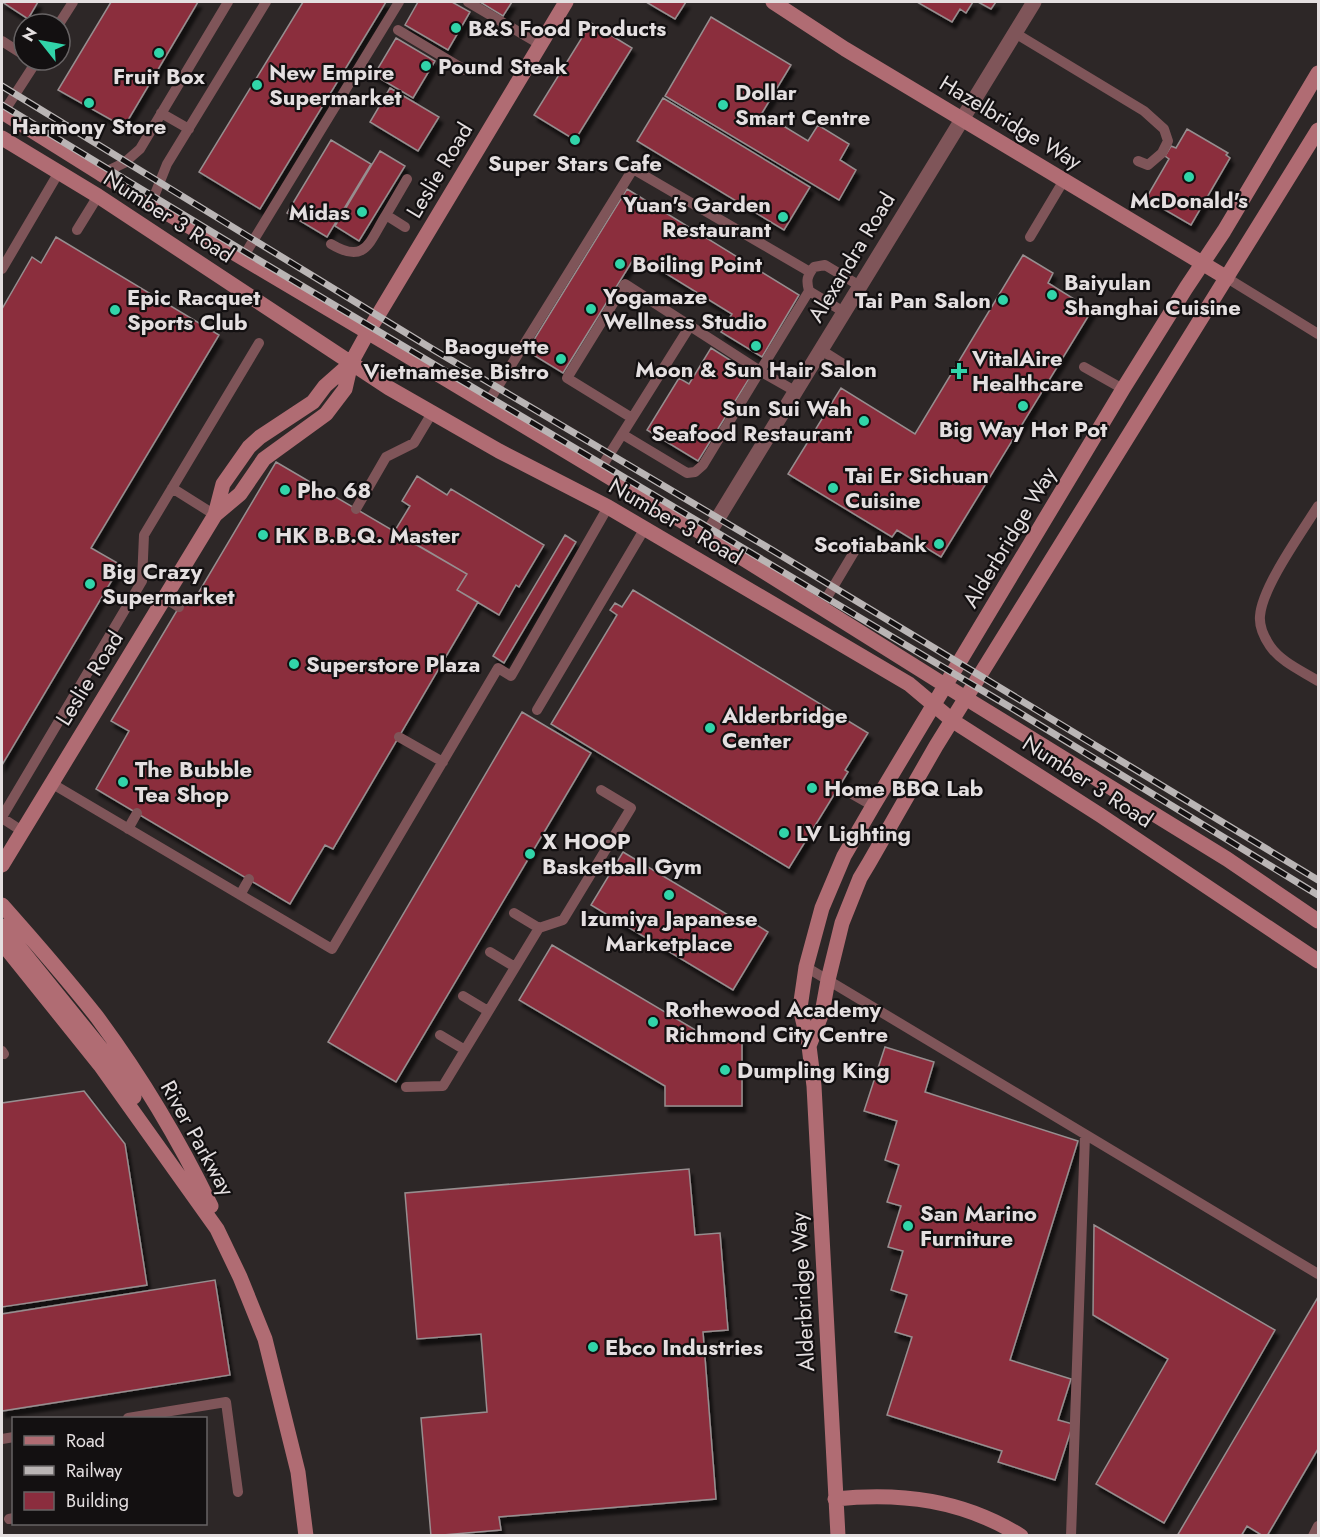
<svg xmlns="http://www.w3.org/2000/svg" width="1320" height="1537" font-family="Jost,sans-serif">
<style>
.building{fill:#8b2d3e;stroke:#978e8f;stroke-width:1.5;filter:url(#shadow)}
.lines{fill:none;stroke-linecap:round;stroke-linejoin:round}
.lane{stroke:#7f5559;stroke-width:10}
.street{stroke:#7f5559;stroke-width:15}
.secondary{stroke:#b06c73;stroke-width:15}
.rail-casing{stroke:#bab5b5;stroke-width:7}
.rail{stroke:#131011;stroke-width:4.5;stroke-dasharray:14;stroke-linecap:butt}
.poi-dot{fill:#31d4a9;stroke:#131011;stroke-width:2}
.labels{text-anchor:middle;stroke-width:4.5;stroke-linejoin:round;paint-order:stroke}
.poi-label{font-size:22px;font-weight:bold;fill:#e4dfe0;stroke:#131011;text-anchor:start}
.street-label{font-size:22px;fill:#e4dfe0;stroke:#131011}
</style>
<defs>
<filter id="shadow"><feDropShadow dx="3.5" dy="6" stdDeviation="1.5" flood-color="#0009"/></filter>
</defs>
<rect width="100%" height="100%" fill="#2d2727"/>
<!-- building -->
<path class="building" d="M2 2H38L28 19Z
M111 2H198L124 127 58 90Z
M303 2H386L260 209 199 172Z
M418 2H452L470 12 448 50 405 25Z
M480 2H512L503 16Z
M646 2H686L675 19Z
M917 2H973L966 13 960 9 952 22Z
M978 2H996L991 9Z
M711 17 791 65 762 113 808 141 818 125 849 144 840 160 856 170 839 200 665 96Z
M591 23 632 48 575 140 534 115Z
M396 38 435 61 413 98 374 75Z
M390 88 439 117 418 151 370 122Z
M663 98 810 187 784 230 637 141Z
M1187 129 1228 153 1226 155 1230 158 1191 225 1148 200V195L1169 159 1165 156 1171 146 1176 148Z
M331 140 371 164 327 237 287 213Z
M380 151 405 166 359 241 335 226Z
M627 189 799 295 762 357 721 332 732 314 636 255 563 373 527 351Z
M56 237 219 335 91 548 121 565 2 765V309L32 257 41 263Z
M1023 255 1053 273 1048 283 1092 310 941 557 897 530 892 537 788 474 841 388 915 434Z
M711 348 752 374 698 461 647 430 679 378 689 384Z
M276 462 467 574 457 590 478 602 333 849 325 845 290 904 96 789 129 731 111 721 185 597 193 602Z
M417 476 447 495 451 489 544 545 519 587 516 585 499 615 457 590 467 574 394 532 410 506 402 501Z
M565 535 576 542 504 663 493 656Z
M633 590 868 733 845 770 848 772 789 868 551 724 617 615 610 610 615 603 622 607Z
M522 712 591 753 396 1082 328 1042Z
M623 852 738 921 741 915 768 932 733 990 591 905Z
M552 945 697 1031 699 1028 719 1039H742V1106H665V1086L519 1000Z
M885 1047 934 1062 925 1092 1078 1141 1010 1360 1071 1379 1058 1420 1073 1424 1055 1480 998 1462 1002 1451 887 1415 912 1337 895 1332 907 1295 891 1290 903 1251 888 1247 901 1206 887 1202 899 1165 885 1160 897 1121 864 1111Z
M84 1091 125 1144 147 1285 2 1307V1103Z
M689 1169 695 1235 720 1233 728 1330 703 1332 716 1499 499 1517 501 1530 431 1536 421 1418 487 1412 481 1334 417 1339 405 1193Z
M1094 1225 1275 1330 1164 1523 1096 1484 1168 1359 1093 1315Z
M215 1280 230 1375 2 1411V1314Z
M1318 1297V1449L1267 1536H1263L1247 1526 1241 1536H1177Z"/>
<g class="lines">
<!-- lane -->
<path class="lane" d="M468 2 541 45
M59 24 73 2
M398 30 465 70
M1015 33 1144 111 1164 129 1168 141 1162 153 1148 165 1138 161
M2 41 24 55
M3 113 36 62
M161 113 189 129
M101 174 124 163 140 149 228 2
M151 204 167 164 266 2
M386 215 407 179
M77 230 98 196
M1030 237 1064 180
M331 244C366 265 369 242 386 215L405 227
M242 259 399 2
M2 269 59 172
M1227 278 1318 334
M844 312 809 291C806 280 807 276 814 267L825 265 860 286
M821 350 848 367
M1084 367 1123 389
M487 404 633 169 810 272
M632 418 567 378 625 284 760 371 809 291
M622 434 687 473 695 472 703 465 760 371 795 391
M599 471 690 326
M172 488 215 515
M1318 506C1302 532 1262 587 1260 616 1259 627 1264 637 1270 646 1281 662 1302 671 1318 681
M356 509 386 457 414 443 432 413
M165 598 179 607
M820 609 857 547
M537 710 645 528
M399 737 443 762
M51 783 332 949 498 668 511 676 608 507
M852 794 873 806
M2 817 142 581 144 535 259 343
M2 818 22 831
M128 829 137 813
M240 895 249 879
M514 913 539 928
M490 952 515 967
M806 967 1318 1274
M463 996 488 1011
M440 1035 465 1050
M2 1051 4 1054
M406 1087 443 1086 539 928 563 920 631 808 601 790
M128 1418 226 1402 238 1492
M2 1439 14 1437
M9 1519 14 1518
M1071 1536 1085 1135
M1313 1536 1318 1526"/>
<!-- street -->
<path class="street" d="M707 536 1034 2"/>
<!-- secondary -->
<path class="secondary" d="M773 2 845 49 1227 278
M2 112 101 174 386 343 707 536 967 699 1227 859 1318 921
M2 138 98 196 389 388 499 451 608 507 909 684 953 721 1100 815 1318 961
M215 515 223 484 249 447 260 437 313 402 325 386 351 363
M2 865 215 515 240 494 264 459 326 414 345 389 351 363 368 332 566 2
M2 905C34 941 67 979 97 1017 140 1075 179 1140 211 1206
M2 926 108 1057 134 1097
M2 943 100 1065 217 1229 240 1277 265 1339 298 1472 306 1536
M809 1046 822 1013 828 980 842 923 860 878 869 863 936 746 1318 130
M835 1499C902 1492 963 1500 1021 1536
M838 1536 814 1086 809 1046 800 1008 806 967 822 908 844 856 873 806 1123 389 1186 288 1224 231 1318 73"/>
<!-- rail casing -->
<g class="rail-casing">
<path id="rail" d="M2 86 429 347 772 550 1318 880
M2 105 240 249 1015 710 1318 895"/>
</g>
<!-- rail -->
<use href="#rail" class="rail"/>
</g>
<!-- markers -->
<g class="poi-dot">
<circle cx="456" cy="28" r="6"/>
<circle cx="159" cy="53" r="6"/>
<circle cx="426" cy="66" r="6"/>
<circle cx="257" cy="85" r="6"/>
<circle cx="89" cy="103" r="6"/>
<circle cx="723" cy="105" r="6"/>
<circle cx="575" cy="140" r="6"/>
<circle cx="1189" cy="177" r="6"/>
<circle cx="362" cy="212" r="6"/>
<circle cx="783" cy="217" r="6"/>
<circle cx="620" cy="264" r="6"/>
<circle cx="1052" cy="295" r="6"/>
<circle cx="1003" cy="300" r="6"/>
<circle cx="591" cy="309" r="6"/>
<circle cx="115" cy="310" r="6"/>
<circle cx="756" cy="346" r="6"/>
<circle cx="561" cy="359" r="6"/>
<path d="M956 362h6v6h6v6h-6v6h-6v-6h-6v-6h6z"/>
<circle cx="1023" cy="406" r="6"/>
<circle cx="864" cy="421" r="6"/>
<circle cx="833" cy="488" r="6"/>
<circle cx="285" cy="490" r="6"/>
<circle cx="263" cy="535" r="6"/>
<circle cx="939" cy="544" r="6"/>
<circle cx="90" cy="584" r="6"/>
<circle cx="294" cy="664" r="6"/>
<circle cx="710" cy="728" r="6"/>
<circle cx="123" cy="782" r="6"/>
<circle cx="812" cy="788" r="6"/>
<circle cx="784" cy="833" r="6"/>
<circle cx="530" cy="854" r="6"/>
<circle cx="669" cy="895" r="6"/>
<circle cx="653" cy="1022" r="6"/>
<circle cx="725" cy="1070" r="6"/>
<circle cx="908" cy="1226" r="6"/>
<circle cx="593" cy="1347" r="6"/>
</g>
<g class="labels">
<!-- poi labels -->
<g class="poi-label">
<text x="468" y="36">B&amp;S Food Products</text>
<text x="438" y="74">Pound Steak</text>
<text x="269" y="80">New Empire<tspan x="269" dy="25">Supermarket</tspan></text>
<text x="159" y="84" text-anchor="middle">Fruit Box</text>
<text x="735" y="100">Dollar<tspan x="735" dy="25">Smart Centre</tspan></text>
<text x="89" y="134" text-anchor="middle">Harmony Store</text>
<text x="575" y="171" text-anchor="middle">Super Stars Cafe</text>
<text x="1189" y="208" text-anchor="middle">McDonald's</text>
<text x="771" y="212" text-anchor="end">Yuan's Garden<tspan x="771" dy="25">Restaurant</tspan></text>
<text x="350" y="220" text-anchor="end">Midas</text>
<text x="632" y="272">Boiling Point</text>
<text x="1064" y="290">Baiyulan<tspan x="1064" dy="25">Shanghai Cuisine</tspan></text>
<text x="603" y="304">Yogamaze<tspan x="603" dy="25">Wellness Studio</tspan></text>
<text x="127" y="305">Epic Racquet<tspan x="127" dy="25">Sports Club</tspan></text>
<text x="991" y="308" text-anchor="end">Tai Pan Salon</text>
<text x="549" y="354" text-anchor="end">Baoguette<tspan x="549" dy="25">Vietnamese Bistro</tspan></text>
<text x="972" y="366">VitalAire<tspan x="972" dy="25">Healthcare</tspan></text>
<text x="756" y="377" text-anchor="middle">Moon &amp; Sun Hair Salon</text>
<text x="852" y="416" text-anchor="end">Sun Sui Wah<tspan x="852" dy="25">Seafood Restaurant</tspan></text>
<text x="1023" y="437" text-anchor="middle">Big Way Hot Pot</text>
<text x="845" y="483">Tai Er Sichuan<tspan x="845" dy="25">Cuisine</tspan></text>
<text x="297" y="498">Pho 68</text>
<text x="275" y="543">HK B.B.Q. Master</text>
<text x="927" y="552" text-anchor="end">Scotiabank</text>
<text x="102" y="579">Big Crazy<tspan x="102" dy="25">Supermarket</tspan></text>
<text x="306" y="672">Superstore Plaza</text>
<text x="722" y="723">Alderbridge<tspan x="722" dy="25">Center</tspan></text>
<text x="135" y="777">The Bubble<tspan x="135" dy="25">Tea Shop</tspan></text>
<text x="824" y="796">Home BBQ Lab</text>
<text x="796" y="841">LV Lighting</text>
<text x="542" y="849">X HOOP<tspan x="542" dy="25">Basketball Gym</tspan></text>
<text x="669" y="926" text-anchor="middle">Izumiya Japanese<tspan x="669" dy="25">Marketplace</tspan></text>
<text x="665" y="1017">Rothewood Academy<tspan x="665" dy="25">Richmond City Centre</tspan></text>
<text x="737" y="1078">Dumpling King</text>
<text x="920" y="1221">San Marino<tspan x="920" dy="25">Furniture</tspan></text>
<text x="605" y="1355">Ebco Industries</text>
</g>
<!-- street labels -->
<g class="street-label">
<text transform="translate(1011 122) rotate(31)" y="8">Hazelbridge Way</text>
<text transform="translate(439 170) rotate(-59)" y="8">Leslie Road</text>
<text transform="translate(169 216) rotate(33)" y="8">Number 3 Road</text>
<text transform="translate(851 257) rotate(-59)" y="8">Alexandra Road</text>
<text transform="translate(676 521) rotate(30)" y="8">Number 3 Road</text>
<text transform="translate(1009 537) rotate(-59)" y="8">Alderbridge Way</text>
<text transform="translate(89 678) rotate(-58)" y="8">Leslie Road</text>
<text transform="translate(1088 781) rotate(33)" y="8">Number 3 Road</text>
<text transform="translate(198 1138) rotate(61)" y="8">River Parkway</text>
<text transform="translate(802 1292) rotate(-93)" y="8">Alderbridge Way</text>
</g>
</g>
<!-- border -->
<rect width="1320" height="1537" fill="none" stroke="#e4dfe0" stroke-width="6"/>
<!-- legend -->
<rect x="12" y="1417" width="195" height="108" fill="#131011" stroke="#676364" stroke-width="1.5"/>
<rect x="24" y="1436" width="30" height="9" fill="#b06c73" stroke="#676364" stroke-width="1.5"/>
<text x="66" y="1447" font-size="18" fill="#e4dfe0">Road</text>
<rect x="24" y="1466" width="30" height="9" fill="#bab5b5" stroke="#676364" stroke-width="1.5"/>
<text x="66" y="1477" font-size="18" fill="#e4dfe0">Railway</text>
<rect x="24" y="1492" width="30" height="18" fill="#8b2d3e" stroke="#676364" stroke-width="1.5"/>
<text x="66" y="1507" font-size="18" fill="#e4dfe0">Building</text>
<!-- north arrow -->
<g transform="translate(42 42) rotate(301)"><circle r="28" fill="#131011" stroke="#676364" stroke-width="1.5"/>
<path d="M0-4.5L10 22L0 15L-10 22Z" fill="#31d4a9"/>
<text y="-9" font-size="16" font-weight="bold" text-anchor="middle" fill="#e4dfe0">N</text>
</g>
</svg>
